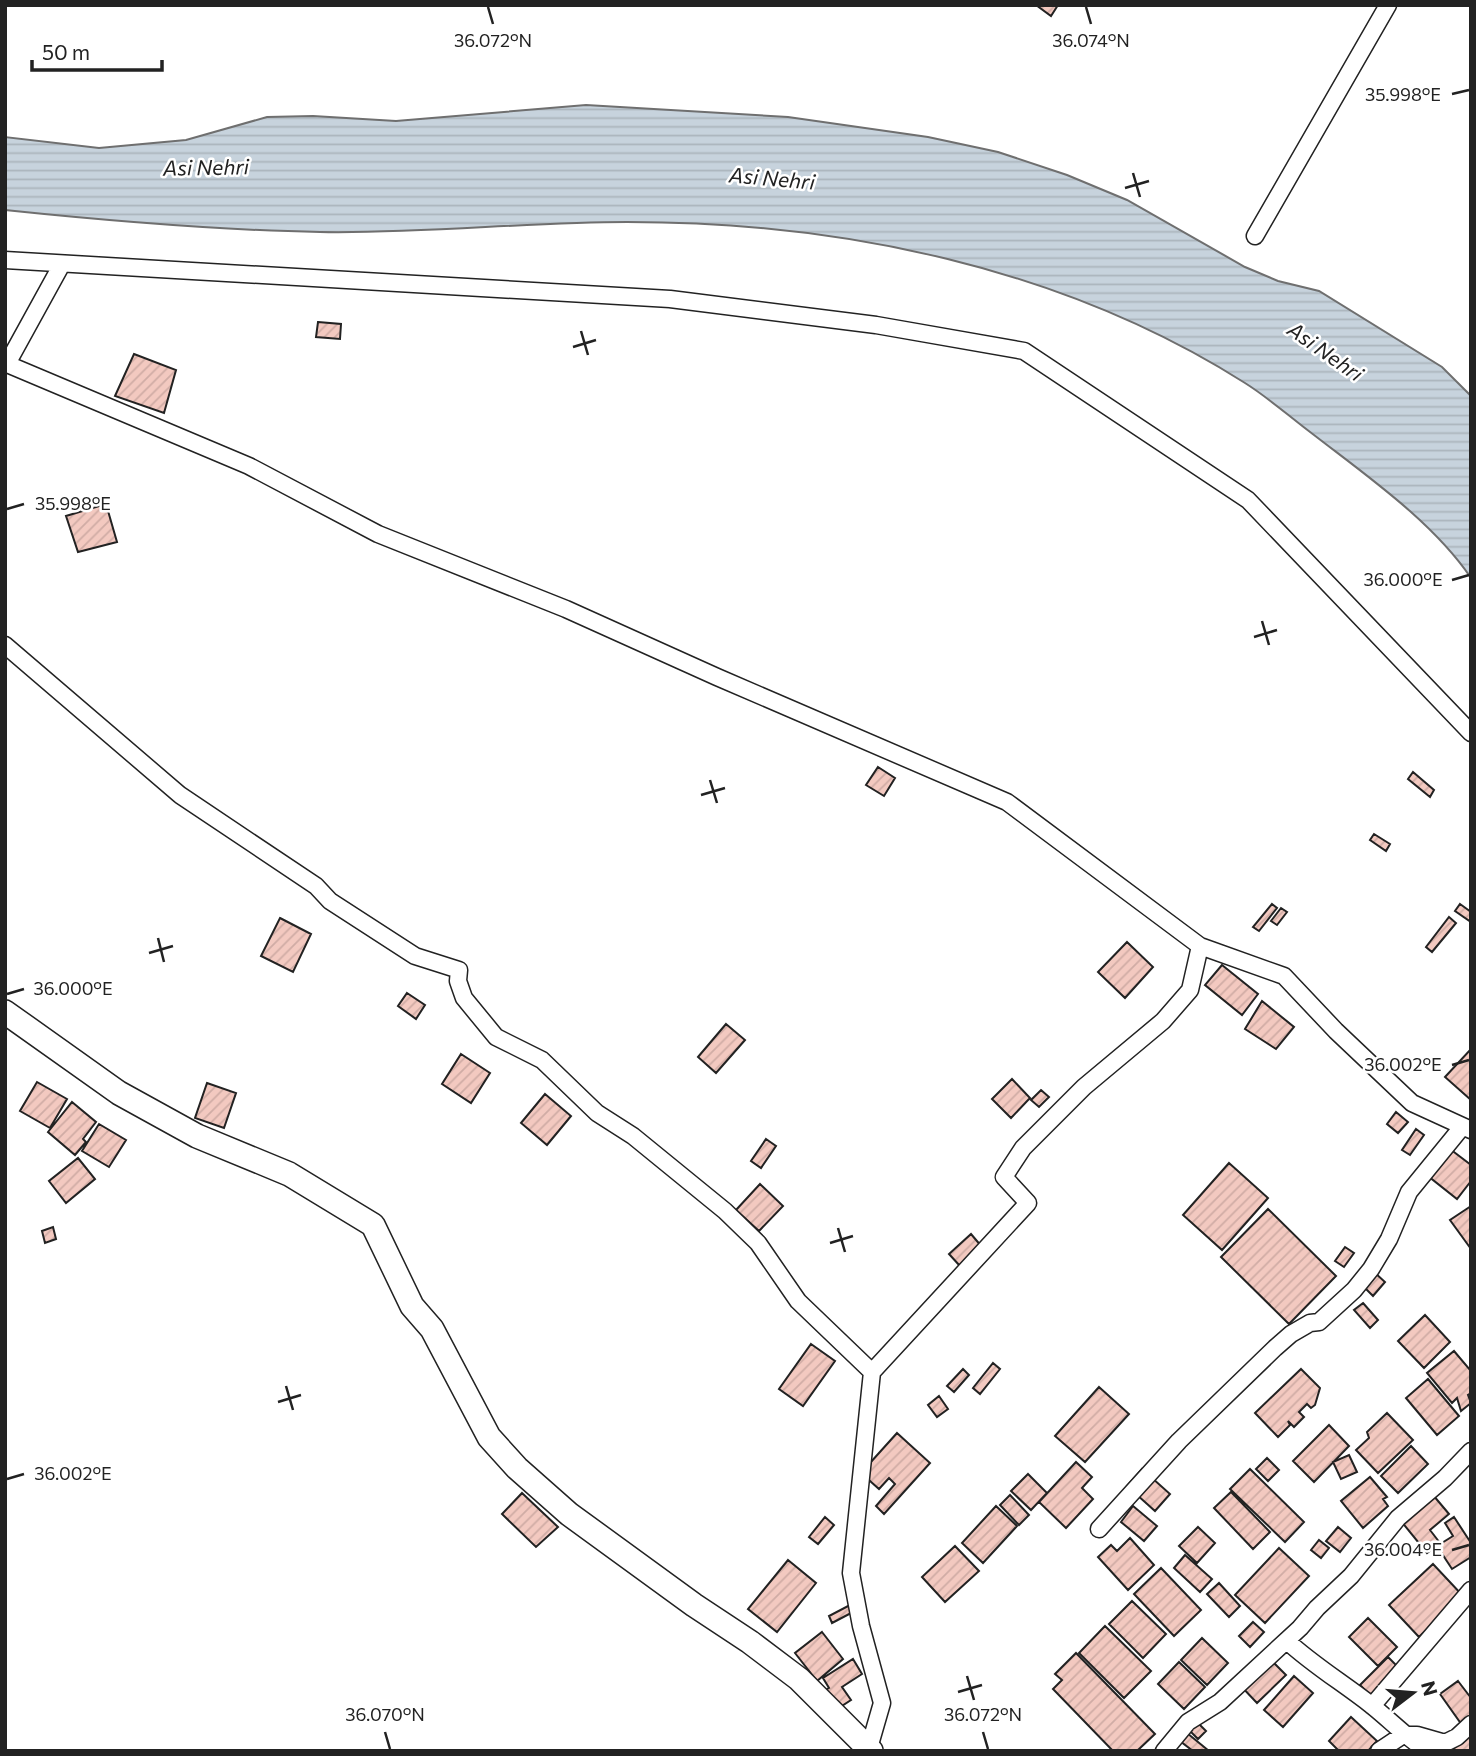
<svg xmlns="http://www.w3.org/2000/svg" width="1476" height="1756" font-family="Commissioner,sans-serif">
<style>
.water{fill:url(#water-rules);stroke:#6f6f6f;stroke-width:2}
.building{fill:url(#building-hatch);stroke:#222;stroke-width:2}
.lines{fill:none;stroke-linecap:round;stroke-linejoin:round}
.street-casing{stroke:#222;stroke-width:19}
.secondary-casing{stroke:#222;stroke-width:26}
.street{stroke:#fff;stroke-width:16}
.secondary{stroke:#fff;stroke-width:23}
.ticks{fill:none;stroke:#222;stroke-width:2.5}
.labels{text-anchor:middle;stroke-width:5;stroke-linejoin:round;paint-order:stroke}
.water-label{font-size:21px;font-style:italic;fill:#222;stroke:#fff}
.ticks-label{font-size:18px;text-anchor:middle;fill:#222;stroke:#fff;stroke-width:5;stroke-linejoin:round;paint-order:stroke}
</style>
<defs>
<pattern id="water-rules" width="6" height="5" patternUnits="userSpaceOnUse" patternTransform="scale(1.75)"><rect width="6" height="5" fill="#c7d3dd"/><path d="M0 2.5h6" fill="none" stroke="#abb5bd"/></pattern>
<pattern id="building-hatch" width="6" height="6" patternUnits="userSpaceOnUse" patternTransform="scale(1.75)"><rect width="6" height="6" fill="#f3c9c0"/><path d="M-1 1l2-2M0 6l6-6M5 7l2-2" fill="none" stroke="#d0aca5"/></pattern>
</defs>
<rect width="100%" height="100%" fill="#fff"/>
<!-- water -->
<path class="water" d="M586 105 788 117 928 137 998 152 1067 175 1127 200 1245 267 1278 281 1319 291 1442 367 1471 396V578C1433 522 1367 476 1314 435 1291 418 1269 398 1245 383 1062 267 841 222 627 222 525 222 422 234 320 232 214 230 110 221 5 210V137L99 148 186 140 267 117 313 116 396 121Z"/>
<!-- building -->
<path class="building" d="M1036 5H1058L1051 16Z
M318 322 341 324 340 339 316 337Z
M134 354 176 370 164 413 115 396Z
M106 504 117 542 78 552 66 516Z
M878 767 895 778 884 796 866 785Z
M1413 772 1434 790 1430 797 1408 779Z
M1374 834 1390 844 1386 851 1370 840Z
M1272 904 1277 908 1259 931 1253 927Z
M1460 904 1471 912V922L1455 911Z
M1281 908 1287 912 1277 925 1271 921Z
M1449 917 1456 923 1432 952 1426 947Z
M280 918 311 934 293 972 261 956Z
M1127 942 1153 967 1125 998 1098 972Z
M1222 965 1258 994 1242 1015 1205 985Z
M407 993 425 1005 416 1019 398 1006Z
M1262 1001 1294 1027 1276 1049 1245 1029Z
M726 1024 745 1040 716 1073 698 1057Z
M1471 1049V1100L1445 1077Z
M461 1054 490 1073 471 1103 442 1084Z
M1012 1079 1030 1098 1011 1118 992 1099Z
M37 1082 67 1099 50 1128 20 1111Z
M207 1083 236 1093 224 1128 195 1118Z
M1041 1090 1049 1097 1039 1107 1031 1100Z
M545 1094 571 1116 547 1145 521 1123Z
M72 1102 96 1122 83 1139 86 1142 75 1155 48 1132Z
M1396 1112 1408 1122 1398 1133 1387 1124Z
M99 1124 126 1140 109 1167 82 1151Z
M1416 1129 1424 1135 1410 1155 1402 1150Z
M766 1139 776 1146 761 1168 751 1161Z
M1450 1149 1471 1165V1181L1457 1199 1428 1176Z
M78 1158 95 1179 66 1203 49 1181Z
M1229 1163 1268 1198 1222 1250 1183 1215Z
M760 1184 783 1206 759 1231 736 1210Z
M1471 1206V1249L1450 1220Z
M1268 1209 1336 1276 1289 1324 1221 1257Z
M53 1227 56 1239 45 1243 42 1231Z
M971 1234 982 1247 960 1266 949 1254Z
M1345 1247 1354 1253 1344 1267 1335 1261Z
M1374 1272 1385 1282 1373 1296 1362 1285Z
M1363 1303 1378 1320 1370 1328 1354 1310Z
M1425 1315 1450 1342 1424 1368 1398 1341Z
M811 1344 835 1361 803 1406 779 1389Z
M1454 1351 1471 1371V1393L1468 1395 1471 1403 1461 1411 1457 1398 1452 1403 1427 1373Z
M993 1363 1000 1369 980 1394 973 1388Z
M963 1369 969 1375 954 1392 947 1386Z
M1301 1369 1320 1388 1315 1405 1311 1408 1307 1404 1299 1412 1304 1417 1294 1427 1288 1421 1290 1425 1278 1437 1255 1413Z
M1428 1379 1459 1416 1437 1435 1406 1398Z
M1099 1387 1129 1414 1085 1462 1055 1436Z
M939 1396 948 1409 937 1417 928 1405Z
M1387 1413 1413 1440 1378 1473 1356 1450 1369 1438 1367 1432Z
M1329 1425 1349 1446 1314 1482 1293 1461Z
M897 1433 930 1463 884 1514 876 1506 895 1484 889 1478 879 1489 861 1473Z
M1411 1446 1428 1464 1398 1493 1381 1476Z
M1349 1455 1357 1472 1341 1479 1333 1462Z
M1267 1458 1279 1470 1268 1481 1256 1469Z
M1076 1462 1092 1477 1082 1488 1093 1499 1066 1528 1039 1502Z
M1142 1469 1170 1494 1155 1511 1127 1486Z
M1250 1469 1304 1522 1285 1542 1230 1489Z
M1028 1474 1047 1493 1031 1510 1011 1491Z
M1370 1477 1387 1497 1383 1499 1388 1506 1363 1528 1341 1501Z
M1231 1492 1270 1532 1253 1549 1214 1508Z
M522 1493 558 1527 536 1547 502 1514Z
M1010 1495 1029 1515 1019 1525 1000 1505Z
M1433 1495 1449 1514 1430 1530 1440 1543 1427 1553 1401 1521Z
M996 1506 1017 1526 983 1563 962 1543Z
M1133 1506 1157 1526 1144 1541 1121 1522Z
M825 1517 834 1525 818 1544 809 1537Z
M1454 1517 1471 1543V1557L1452 1569 1437 1546 1453 1536 1445 1523Z
M1198 1527 1215 1543 1197 1563 1179 1546Z
M1338 1527 1351 1538 1340 1552 1326 1541Z
M1130 1538 1154 1565 1128 1590 1098 1557 1111 1545 1117 1551Z
M1319 1540 1329 1548 1321 1558 1311 1550Z
M955 1546 979 1571 945 1602 922 1577Z
M1279 1548 1309 1576 1265 1623 1235 1595Z
M1185 1555 1212 1579 1200 1592 1174 1568Z
M788 1560 816 1583 777 1632 748 1609Z
M1433 1564 1463 1596 1419 1637 1389 1605Z
M1161 1568 1201 1610 1174 1636 1134 1594Z
M1219 1583 1240 1606 1229 1617 1207 1594Z
M1132 1601 1166 1634 1143 1658 1109 1624Z
M852 1604 855 1611 832 1623 829 1616Z
M1368 1618 1397 1647 1378 1666 1349 1637Z
M1253 1622 1264 1632 1250 1647 1239 1636Z
M1105 1626 1151 1671 1124 1698 1079 1653Z
M822 1632 843 1659 817 1681 795 1653Z
M1202 1638 1228 1663 1207 1685 1181 1660Z
M1076 1653 1155 1734 1137 1751H1113L1053 1689 1062 1680 1055 1674Z
M1267 1656 1286 1675 1257 1703 1239 1684Z
M1388 1657 1398 1667 1373 1698 1360 1685Z
M853 1659 862 1674 842 1687 851 1700 834 1711 822 1692 829 1688 823 1678Z
M1179 1662 1205 1687 1184 1709 1158 1684Z
M1294 1676 1313 1693 1283 1727 1264 1710Z
M1458 1681 1471 1698V1718L1462 1725 1440 1694Z
M1351 1717 1377 1741 1368 1751H1339L1329 1741Z
M1196 1721 1206 1731 1198 1739 1188 1729Z
M1187 1733 1209 1751H1193L1180 1741Z
M1471 1736V1751H1450Z"/>
<g class="lines">
<!-- street casing -->
<g class="street-casing">
<path id="street" d="M1255 236 1388 5
M5 260 670 299 876 325 1024 351 1248 500 1471 733
M62 264 7 364 249 466 378 534 566 609 717 677 1007 802 1200 946 1190 990 1163 1021 1084 1087 1023 1148 1004 1177 1028 1203 872 1372 851 1573 861 1626 882 1703 869 1748
M5 645 180 795 316 886 330 901 415 956 459 970 458 981 464 998 496 1037 542 1060 597 1113 633 1136 725 1211 758 1243 798 1301 872 1372
M1200 946 1284 976 1336 1031 1412 1103 1471 1130
M1099 1529 1179 1441 1275 1348 1291 1334 1310 1323 1319 1322 1354 1290 1371 1269 1389 1239 1409 1192 1462 1127
M1287 1641C1313 1665 1343 1683 1371 1705 1390 1720 1406 1737 1427 1751
M1372 1706 1471 1590
M1164 1751 1188 1722 1220 1702 1300 1628 1317 1608 1351 1576 1398 1518 1445 1478 1471 1451
M1379 1751 1403 1735H1417L1445 1743 1457 1737 1471 1724"/>
</g>
<!-- secondary casing -->
<g class="secondary-casing">
<path id="secondary" d="M5 1012 119 1093 197 1136 289 1174 373 1225 412 1306 432 1329 489 1437 517 1468 569 1514 694 1605 750 1642 799 1679 871 1751"/>
</g>
<!-- street -->
<use href="#street" class="street"/>
<!-- secondary -->
<use href="#secondary" class="secondary"/>
</g>
<!-- ticks -->
<path class="ticks" d="M488 7 493 24M1086 7 1091 24M1452 94 1469 90M1133 173 1140 197M1125 188 1149 181M581 331 588 355M573 347 596 340M7 509 24 504M1452 580 1469 575M1262 621 1269 645M1254 637 1277 630M710 780 717 803M701 795 725 788M158 938 164 962M149 953 173 946M7 994 24 989M1452 1065 1469 1060M838 1228 845 1252M830 1243 853 1236M286 1386 293 1410M278 1402 301 1395M7 1479 24 1474M1452 1550 1469 1545M967 1676 974 1700M958 1692 982 1685M385 1732 390 1749M983 1732 988 1749"/>
<g class="labels">
<!-- water labels -->
<g class="water-label">
<text transform="translate(206 168) rotate(-1)" y="7">Asi Nehri</text>
<text transform="translate(772 179) rotate(5)" y="7">Asi Nehri</text>
<text transform="translate(1325 352) rotate(35)" y="7">Asi Nehri</text>
</g>
</g>
<g class="ticks-label">
<text x="493" y="47">36.072°N</text>
<text x="1091" y="47">36.074°N</text>
<text x="1403" y="101">35.998°E</text>
<text x="73" y="510">35.998°E</text>
<text x="1403" y="586">36.000°E</text>
<text x="73" y="995">36.000°E</text>
<text x="1403" y="1071">36.002°E</text>
<text x="73" y="1480">36.002°E</text>
<text x="1403" y="1556">36.004°E</text>
<text x="385" y="1721">36.070°N</text>
<text x="983" y="1721">36.072°N</text>
</g>
<!-- border -->
<rect width="1476" height="1756" fill="none" stroke="#222222" stroke-width="14"/>
<!-- north arrow -->
<g transform="translate(1413 1693) rotate(74)" stroke="#ffffff" stroke-width="5" paint-order="stroke">
<path d="M0-5L12 26L0 18L-12 26Z" fill="#222222"/>
<text y="-10" font-size="19" font-weight="bold" text-anchor="middle" fill="#222222">N</text>
</g>
<!-- scale -->
<path d="M32 60v10h130v-10" fill="none" stroke="#222222" stroke-width="3.5"/>
<text x="42" y="60" font-size="21" fill="#222222" stroke="#ffffff" stroke-width="5" paint-order="stroke">50 m</text>
</svg>
